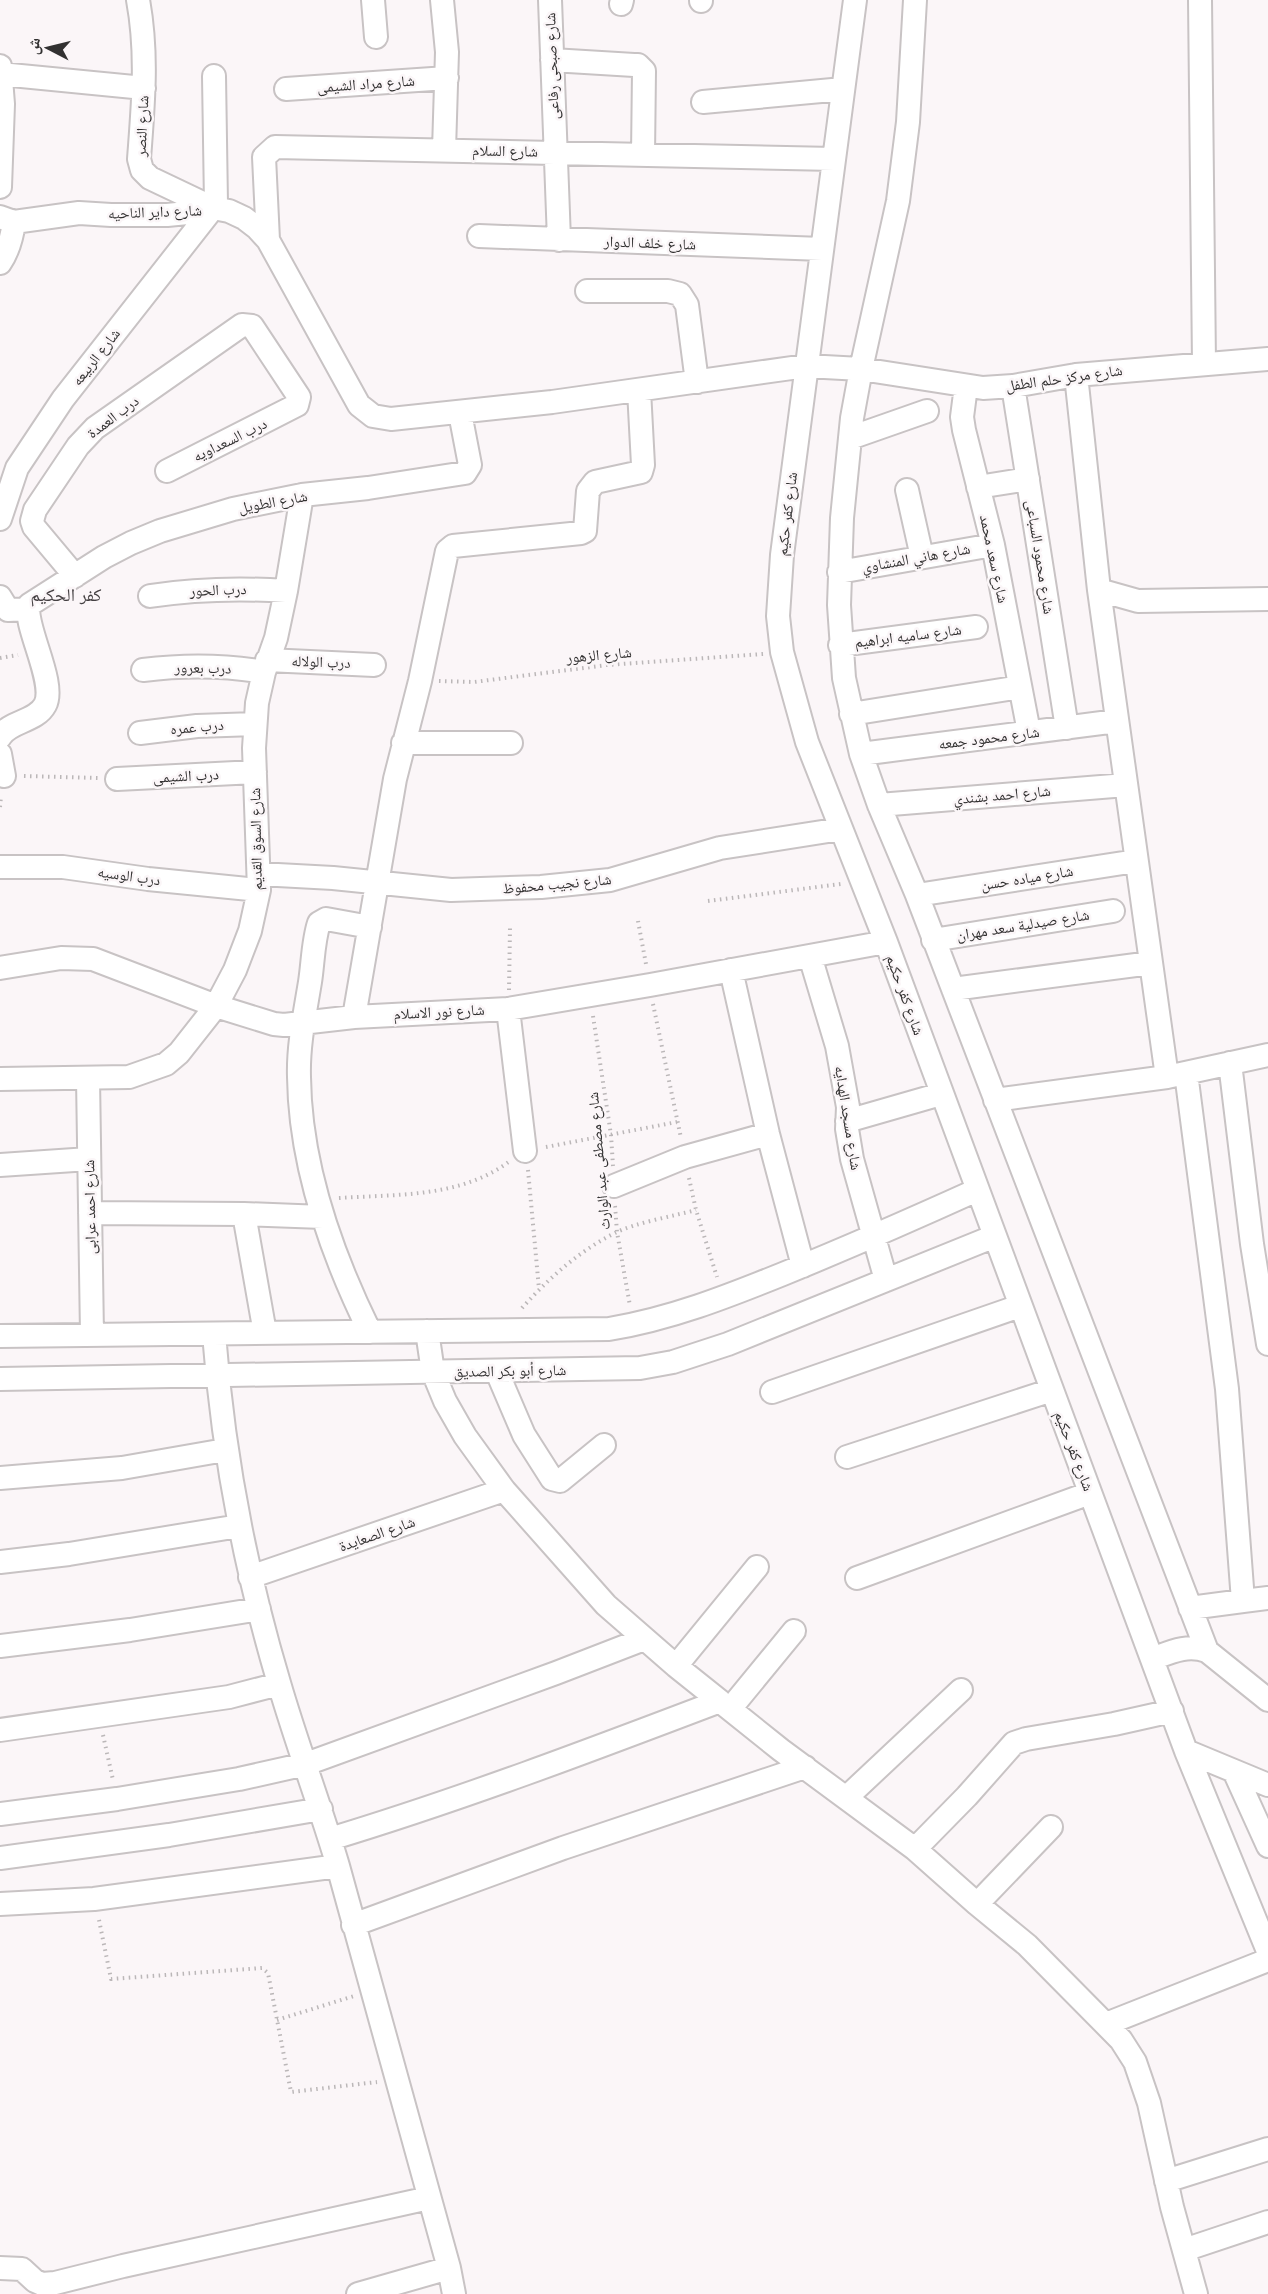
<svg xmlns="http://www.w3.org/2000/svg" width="1268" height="2294" font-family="'DM Sans','Noto Naskh Arabic',sans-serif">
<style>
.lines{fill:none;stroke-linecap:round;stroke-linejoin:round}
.minor-casing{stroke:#c8c3c4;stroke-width:26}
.path{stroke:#bbb7b8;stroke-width:4;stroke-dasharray:1.5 4.5;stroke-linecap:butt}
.minor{stroke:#fff;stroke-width:22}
.labels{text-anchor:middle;stroke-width:5;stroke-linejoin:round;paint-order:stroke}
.street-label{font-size:15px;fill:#323131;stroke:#fbf6f8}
.quarter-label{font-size:18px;fill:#444042;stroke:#fbf6f8}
</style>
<rect width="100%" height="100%" fill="#fbf6f8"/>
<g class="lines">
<!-- minor casing -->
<g class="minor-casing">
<path id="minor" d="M138 0C148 54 143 105 139 159L142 170 150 178 213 208 229 211 244 218 257 228 268 240 359 405 373 416 391 419 552 402 806 366 861 369 983 388 1013 386 1076 375 1268 359
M373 0 376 37
M442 0 447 52 444 150
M550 0 559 240
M855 0 782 555 778 616 782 652 807 742 886 942 1186 1751 1268 1951
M915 0 908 122 898 201 861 369 852 418 842 518 839 605 844 678 861 754 879 805 917 895 1207 1651
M1200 0 1204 363
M701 1V0
M621 4 622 0
M552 60 634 65H638L644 71 643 155
M0 66 3 104 0 187
M0 74 144 88
M286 89 447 78
M703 102 843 89
M0 217 14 222 79 213 111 215H167L208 211 213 208 216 204 214 76
M479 236 822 249
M268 240 264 157 275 147 834 159
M0 263C9 250 12 237 14 222
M587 291H668L680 294 687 305 697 382
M1076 375 1099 590 1167 1077
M966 386 962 417 964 430 993 545 1029 732
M1013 386 1067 728
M850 438 927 411
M978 487 1028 479
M907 490 922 557
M0 519 17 468 63 399 213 208
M839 572 993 545
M75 576 34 527 32 521 35 510 78 446 95 428 242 325 252 326 299 397 297 405 167 471
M1099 590 1138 601 1268 599
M150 596C196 589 240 588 286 591
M0 597 8 610 28 609
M840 645 976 627
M267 660 374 665
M143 670C184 665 223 665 264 672
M851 714 1020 687
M140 733 197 726 255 724
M0 737C9 721 36 722 45 705 57 683 23 625 29 605L104 557 131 543 160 531 233 509 302 495 368 488 465 473 470 465 460 413
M403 743H511
M0 754 4 776
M861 754 1117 721
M117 779 255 772
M879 805 1126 785
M0 867H63L148 879 259 890
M259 874 333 878 451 890 541 887 610 880 720 848 841 829
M917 895 1136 861
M933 940 1113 911
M810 956 837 1046 848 1107 847 1129 852 1159 886 1280
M0 968 61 958 93 959 216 1006 274 1024 284 1025 354 1017 508 1009 650 985 886 942
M731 970 768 1134 803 1266
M953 989 1151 963
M508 1009 525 1151
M354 1017 395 779 420 681 447 551 453 546 581 533 585 531 588 491 595 482 641 472 643 465 639 390
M1230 1063 1252 1244 1268 1344
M1186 1073 1227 1389 1243 1601 1268 1598
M88 1078 92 1335
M0 1079 129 1077 166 1064 179 1053 216 1006 235 970 250 931 259 890 254 748 257 703 264 672 276 638 286 591 302 495
M995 1100 1167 1077 1268 1055
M847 1121 941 1094
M0 1165 89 1159
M614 1186 685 1157 768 1134
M90 1213 244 1214 323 1217
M244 1214 265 1333
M427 1331 433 1372 445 1401 465 1436 504 1490 606 1605 676 1666 781 1750 915 1849 977 1904 1027 1945 1121 2040 1135 2062 1149 2103 1172 2207 1196 2294
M370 1332C331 1253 300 1166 299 1077 298 1045 305 1013 310 982 313 963 313 941 319 923L326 919 370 927
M214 1334C223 1454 245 1569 279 1683 297 1745 320 1805 338 1866L449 2268 454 2294
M0 1336 609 1329C670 1319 726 1297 783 1274 849 1247 913 1219 977 1190
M497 1372 524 1435 552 1479 560 1481 604 1445
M0 1379 640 1368 673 1362 728 1344 995 1236
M772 1392 1020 1306
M847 1457 1052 1390
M0 1478 122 1468 225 1450
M0 1562 69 1554 239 1526
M250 1577 504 1490
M857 1578 1090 1493
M1190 1608 1243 1601
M0 1646 130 1630 259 1609
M1152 1659C1171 1652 1187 1644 1207 1651L1268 1700
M676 1666 757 1567
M730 1709 794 1631
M0 1730 229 1697 279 1684
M1186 1751 1268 1785
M1234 1771 1268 1846
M847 1797 961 1690
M0 1814 117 1799 239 1779 306 1764 556 1673 644 1639
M330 1839C462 1799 591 1750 720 1701
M915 1849 967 1796 1014 1743 1026 1739 1114 1724 1172 1711
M0 1858 169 1835 321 1809
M0 1904 94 1899 338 1866
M977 1904 1051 1827
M353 1925 563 1848 805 1767
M1106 2024 1268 1960
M1166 2181 1268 2149
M1184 2250 1268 2222
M0 2268 22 2269 35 2281 42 2284 55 2283 123 2266 429 2198
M358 2294 449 2268"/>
</g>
<!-- path -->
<path class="path" d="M0 658 18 655
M439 681 474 682 607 665 763 654
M24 776 98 778
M0 807 1 796
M708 901 841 884
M638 921 646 964
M509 990 510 928
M653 1004 681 1138
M593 1016 611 1135 613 1166
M546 1147 677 1122
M528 1170 539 1289
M689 1178 696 1210 717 1277
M339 1198C399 1194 460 1198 510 1161
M615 1206 617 1232 630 1306
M522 1308C549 1278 579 1251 615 1233 634 1223 674 1216 696 1210
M103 1735 113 1780
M99 1920 111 1979 262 1968 268 1973 291 2092 377 2082
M277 2020 354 1996"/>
<!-- minor -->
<use href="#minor" class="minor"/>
</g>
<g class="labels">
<!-- street labels -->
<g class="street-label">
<text transform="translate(552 66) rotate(-92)" y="5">شارع صبحى رفاعى</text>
<text transform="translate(366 84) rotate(-4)" y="5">شارع مراد الشيمى</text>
<text transform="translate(142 126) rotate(-87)" y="5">شارع النصر</text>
<text transform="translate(505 151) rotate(1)" y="5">شارع السلام</text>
<text transform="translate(155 212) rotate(-2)" y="5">شارع داير الناحيه</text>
<text transform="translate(650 243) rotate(2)" y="5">شارع خلف الدوار</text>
<text transform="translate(96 357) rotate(-52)" y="5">شارع الربيعه</text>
<text transform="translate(1064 378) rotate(-8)" y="5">شارع مركز حلم الطفل</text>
<text transform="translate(113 417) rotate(-37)" y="5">درب العمدة</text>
<text transform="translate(230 440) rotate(-26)" y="5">درب السعداويه</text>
<text transform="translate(273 502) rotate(-10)" y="5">شارع الطويل</text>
<text transform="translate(787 514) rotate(-83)" y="5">شارع كفر حكيم</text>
<text transform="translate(1040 557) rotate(81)" y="5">شارع محمود السباعى</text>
<text transform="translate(916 558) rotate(-10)" y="5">شارع هاني المنشاوي</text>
<text transform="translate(994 559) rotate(78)" y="5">شارع سعد محمد</text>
<text transform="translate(218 590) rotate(-2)" y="5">درب الحور</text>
<text transform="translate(908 636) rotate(-7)" y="5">شارع ساميه ابراهيم</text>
<text transform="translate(599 655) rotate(-5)" y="5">شارع الزهور</text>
<text transform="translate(321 662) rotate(2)" y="5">درب الولاله</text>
<text transform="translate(203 668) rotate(1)" y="5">درب بعرور</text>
<text transform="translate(197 727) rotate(-5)" y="5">درب عمره</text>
<text transform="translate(989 738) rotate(-7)" y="5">شارع محمود جمعه</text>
<text transform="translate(186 776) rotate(-3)" y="5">درب الشيمى</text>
<text transform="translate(1002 795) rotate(-5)" y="5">شارع احمد بشندي</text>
<text transform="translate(256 839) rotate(-91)" y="5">شارع السوق القديم</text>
<text transform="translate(129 876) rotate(8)" y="5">درب الوسيه</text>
<text transform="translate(1027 878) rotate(-9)" y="5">شارع مياده حسن</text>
<text transform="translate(557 884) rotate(-5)" y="5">شارع نجيب محفوظ</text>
<text transform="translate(1023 925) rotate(-9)" y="5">شارع صيدلية سعد مهران</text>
<text transform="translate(905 995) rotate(70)" y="5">شارع كفر حكيم</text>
<text transform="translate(439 1012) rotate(-3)" y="5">شارع نور الاسلام</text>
<text transform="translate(848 1118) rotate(81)" y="5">شارع مسجد الهدايه</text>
<text transform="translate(599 1161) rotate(-95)" y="5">شارع مصطفى عبد الوارث</text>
<text transform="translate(90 1207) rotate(-91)" y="5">شارع احمد عرابى</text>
<text transform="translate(510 1371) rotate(-1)" y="5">شارع أبو بكر الصديق</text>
<text transform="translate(1074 1451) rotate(69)" y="5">شارع كفر حكيم</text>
<text transform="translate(377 1534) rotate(-19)" y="5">شارع الصعايدة</text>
</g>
<!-- quarter labels -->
<g class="quarter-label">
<text x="66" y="601">كفر الحكيم</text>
</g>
</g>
<!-- north arrow -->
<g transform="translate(48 48) rotate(277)" stroke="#fbf6f8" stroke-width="4.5" paint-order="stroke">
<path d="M0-4.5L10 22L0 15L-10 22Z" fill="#323131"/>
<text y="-9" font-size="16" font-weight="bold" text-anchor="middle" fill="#323131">ش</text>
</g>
</svg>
